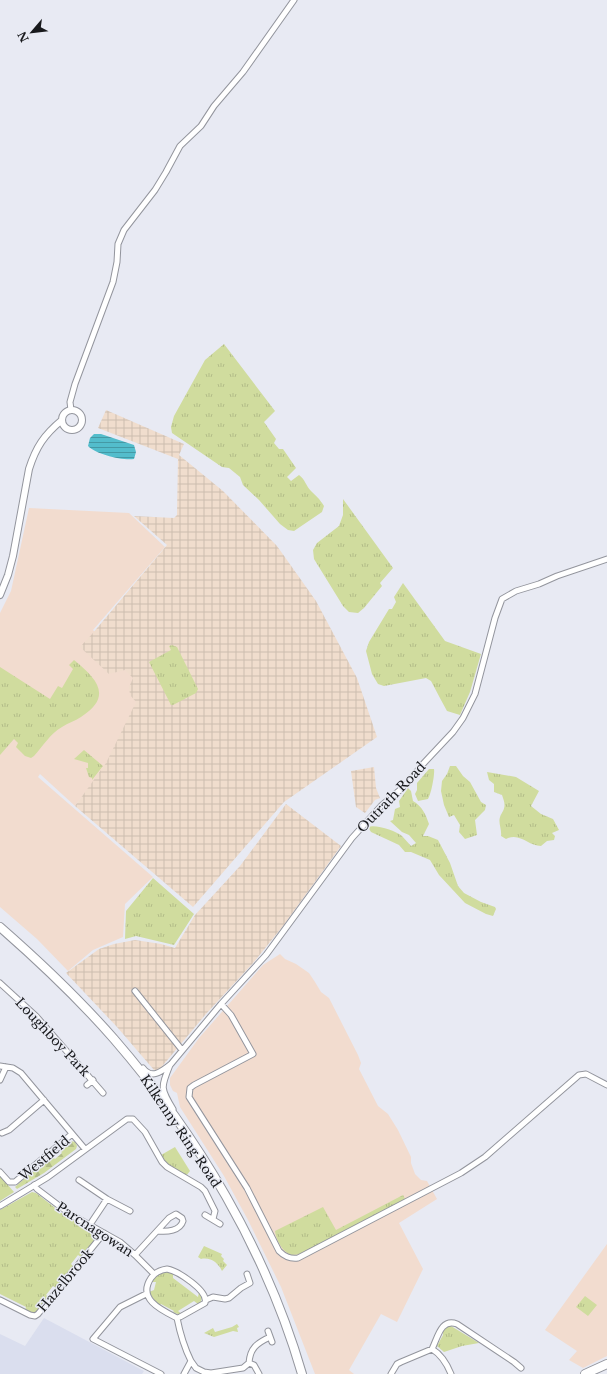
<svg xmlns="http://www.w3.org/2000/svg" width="607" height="1374" font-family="'Libre Baskerville',serif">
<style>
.commercial{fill:#f2dccf}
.industrial{fill:url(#industrial-grid)}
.built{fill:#dadeee}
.grass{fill:url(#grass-tufts)}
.forest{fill:url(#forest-firs)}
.water{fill:url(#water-rules)}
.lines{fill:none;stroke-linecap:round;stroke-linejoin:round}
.minor-casing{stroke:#93959d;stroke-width:7}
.tertiary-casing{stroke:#93959d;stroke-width:8}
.trunk-casing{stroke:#93959d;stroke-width:10}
.minor{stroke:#fff;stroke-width:5}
.tertiary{stroke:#fff;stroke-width:6}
.trunk{stroke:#fff;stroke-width:8}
.labels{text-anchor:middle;stroke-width:3;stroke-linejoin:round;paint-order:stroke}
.street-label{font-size:13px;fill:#18191c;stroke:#e8eaf3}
</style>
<defs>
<pattern id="industrial-grid" width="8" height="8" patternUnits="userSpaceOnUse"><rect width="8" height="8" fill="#f0ddcd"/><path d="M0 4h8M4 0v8" fill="none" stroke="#cdbdaf"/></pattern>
<pattern id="grass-tufts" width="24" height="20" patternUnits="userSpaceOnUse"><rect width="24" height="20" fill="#d0dc9e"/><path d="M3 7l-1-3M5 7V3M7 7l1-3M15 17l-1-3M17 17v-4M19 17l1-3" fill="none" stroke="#b2bc88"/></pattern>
<pattern id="forest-firs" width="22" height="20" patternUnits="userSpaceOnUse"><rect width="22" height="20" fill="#d0dc9e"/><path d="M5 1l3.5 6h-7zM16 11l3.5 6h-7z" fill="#b2bc88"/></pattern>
<pattern id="water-rules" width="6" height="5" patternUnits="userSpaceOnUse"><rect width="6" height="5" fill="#53bdcc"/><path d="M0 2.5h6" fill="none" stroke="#4499a5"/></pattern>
</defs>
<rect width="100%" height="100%" fill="#e8eaf3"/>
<!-- commercial -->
<path class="commercial" d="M29 508 129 513 165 547 93 630 135 677 140 703 105 767 75 806 40 774 38 777 153 877 125 904 123 937 93 950 68 971 37 939 0 907V613L11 591Z
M280 954 285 959 296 964 309 973 315 982 321 992 329 998 358 1055 361 1063 359 1069 378 1106 388 1114 398 1130 411 1157V1163L415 1174 421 1180 427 1181 437 1199 399 1223 423 1269 397 1322 381 1314 349 1370 354 1374H315L281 1287 248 1220 224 1176 180 1107 177 1093 173 1091 170 1085V1078L199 1038 263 965Z
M607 1244V1356L583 1368 569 1360 577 1351 545 1330Z"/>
<!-- industrial -->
<path class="industrial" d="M106 410 184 444 179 455 223 491 277 546 316 601 357 678 377 737 284 802 193 907 75 806 106 763 136 702 130 695 129 687 133 678 125 670 109 674 80 647 92 634 167 545 134 516 174 518 177 515 178 459 98 428Z
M374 767 376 788 380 798 375 800 365 813 356 807 351 771Z
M286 804 341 846 283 926 254 962 206 1014 159 1070H154L117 1027 66 973 99 949 114 944 135 940 161 944 175 948 195 915 240 866Z"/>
<!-- built -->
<path class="built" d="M44 1318 144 1371 142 1374H0V1334L25 1346Z"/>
<!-- grass -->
<path class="grass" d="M224 344 275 411 264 422 276 439 274 443 279 449H283L296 468 287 477 291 481 299 475C305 479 306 486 311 491 317 497 319 498 324 506L322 512 294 531 288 530 280 524 259 500 243 485 240 477 229 468 222 467 172 433 171 427 174 416 205 360Z
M343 499 393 568 380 583 382 586 364 608 358 613 349 612 343 606 314 559 313 550 317 543 339 526 343 515Z
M403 583 445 641 481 654 470 692 460 715 447 711 441 700 431 681 426 678 384 686 378 684 372 674 366 651 369 642 389 609H392L396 602 394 597Z
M172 645 177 647 198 689 196 693 173 705H171L149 662 171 650 169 646Z
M74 660C96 678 114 696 81 717 75 721 68 723 62 727 50 734 43 746 34 756L31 758 25 756 16 747 18 743 14 739 0 755V667L50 699 58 686 62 688 73 669 69 665Z
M84 750 103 766 92 780V778L89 777 86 768H88V763L74 759Z
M450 766H456L463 776 470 782 481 802 486 805 485 810 475 820 477 835 465 839 459 832 460 825 454 815 449 817 444 805 441 791 442 781 447 774Z
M429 769H434C435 774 431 795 428 799L418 801 415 794 417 790V783Z
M487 772 516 777 539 791 531 806 541 814 553 819 559 830 552 833 555 836 554 840 547 841 541 846C528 846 520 832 506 839L501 836C502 830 498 823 500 817 501 814 502 813 503 811 506 805 504 801 502 795L494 792V784L489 780Z
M408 788 411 791 413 801C422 806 426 815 429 824L423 836H428L438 840 450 863 458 886 464 893 481 902 495 907 496 909 493 916 486 914 465 903 439 875 430 860 411 852H405L399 845 371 832 368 827C376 824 396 831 402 836 405 839 408 843 411 846L416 843 409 835 402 832 390 821 393 820 395 809 400 807 399 801Z
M153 878 194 914 174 945 136 936 125 939 126 911Z
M175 1147 190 1171 186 1176 167 1165 161 1155Z
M0 1176 14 1192 0 1201Z
M32 1192 36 1193 63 1214 94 1232C99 1241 87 1250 81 1257L78 1255 71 1264 74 1267 56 1288 53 1286 46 1295 49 1297 37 1312 32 1314 25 1310 26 1307 0 1294V1210Z
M403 1195 405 1199 302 1253C299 1254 295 1255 292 1255 283 1253 276 1240 275 1231L323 1207 336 1230Z
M204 1246 222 1254 221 1256 224 1259 223 1261 227 1265 222 1271C218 1263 211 1257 201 1259L198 1257Z
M164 1271 173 1273V1278L198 1297 199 1292 202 1296 201 1302 198 1304 194 1301 178 1311 182 1314 180 1315 173 1312 174 1311 161 1304 160 1305 156 1303 149 1292 154 1290 156 1282H151C153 1276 158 1273 164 1271Z
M585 1296 597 1305 588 1316 576 1307Z
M237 1324 239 1327 237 1328 238 1332 233 1331 214 1337 204 1333 213 1328 215 1332 232 1327Z
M448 1326H451L479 1343 462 1346 444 1352 437 1346 443 1335V1331Z"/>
<!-- forest -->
<path class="forest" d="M71 1141 75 1142 77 1146 76 1149 44 1173 17 1189 15 1187 51 1155 55 1159 62 1153 58 1148Z"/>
<!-- water -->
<path class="water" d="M94 434H101L134 445 136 452 134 459C123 461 95 454 88 446L90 438Z"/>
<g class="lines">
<!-- minor casing -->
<g class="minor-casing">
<path id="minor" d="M71 410 70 402 75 384 113 282 117 262 118 244 124 230 155 190 166 172 180 146 201 126 214 106 243 72 294 0
M0 983 36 1016 103 1093
M135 991 182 1050
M221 1004 231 1015 253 1054 194 1085 190 1088 189 1097 247 1188 279 1251C285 1257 290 1259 298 1258L461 1173 485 1157 579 1075 586 1074 607 1085
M170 1065C161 1087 160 1088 173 1109
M0 1066 13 1068 21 1073 85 1149
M143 1068C152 1080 162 1071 171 1064L221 1004 266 955 352 838 381 806 406 785 423 764 453 732 463 718 475 694 495 618 502 599 516 591 539 584 557 576 607 559
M0 1080 6 1067
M87 1085 93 1080
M2 1133 9 1130 44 1100
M0 1172 9 1182H15L72 1134
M79 1180 107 1199 130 1211
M34 1185 37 1189 70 1214 120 1242 135 1255 154 1274
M0 1206 48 1177 127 1119H133L145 1132 162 1162 167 1167 201 1187 205 1191 215 1211 213 1219
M205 1215 220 1224
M89 1226 107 1199
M135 1255 169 1218 176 1214 182 1218 183 1221C180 1231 167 1232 158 1231
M167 1269C178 1271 209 1291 205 1303L180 1317 177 1318C161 1310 137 1299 151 1278 155 1272 160 1270 167 1269Z
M146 1294 120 1307 93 1339 161 1374
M0 1300 30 1315 35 1316 38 1314 104 1233
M206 1300 213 1297 225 1299 229 1298 241 1288 250 1283 247 1274
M177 1318C180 1333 184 1347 191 1361L184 1374
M268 1331 272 1342
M432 1349C438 1337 441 1318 457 1324L514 1362 521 1368
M191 1361 196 1368 204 1372 211 1373 243 1368 249 1363C250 1348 257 1343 270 1337
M249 1363 254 1365 259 1374
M391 1374 397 1364 401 1362 432 1349C442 1355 447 1364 451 1374"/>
</g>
<!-- tertiary casing -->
<g class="tertiary-casing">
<path id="tertiary" d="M62 420a10 10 0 1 1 20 0a10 10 0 1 1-20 0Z
M0 595 8 575 13 556 29 469C36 447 44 435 62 420"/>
</g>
<!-- trunk casing -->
<g class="trunk-casing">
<path id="trunk" d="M0 927C40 962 79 999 114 1039 198 1136 266 1250 302 1374
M585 1374 607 1364"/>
</g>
<!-- minor -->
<use href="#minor" class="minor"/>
<!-- tertiary -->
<use href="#tertiary" class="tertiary"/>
<!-- trunk -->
<use href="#trunk" class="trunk"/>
</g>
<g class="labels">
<!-- street labels -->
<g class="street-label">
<text transform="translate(391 797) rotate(-46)" y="5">Outrath Road</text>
<text transform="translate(53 1037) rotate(47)" y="5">Loughboy Park</text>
<text transform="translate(181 1131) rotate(56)" y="5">Kilkenny Ring Road</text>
<text transform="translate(44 1158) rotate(-40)" y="5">Westfield</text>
<text transform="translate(95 1229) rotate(33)" y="5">Parcnagowan</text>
<text transform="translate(65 1280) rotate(-50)" y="5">Hazelbrook</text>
</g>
</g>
<!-- north arrow -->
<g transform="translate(32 32) rotate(242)" stroke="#e8eaf3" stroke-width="3" paint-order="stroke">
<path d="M0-3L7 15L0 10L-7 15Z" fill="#18191c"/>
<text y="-6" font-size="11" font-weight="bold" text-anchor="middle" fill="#18191c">N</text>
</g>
</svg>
